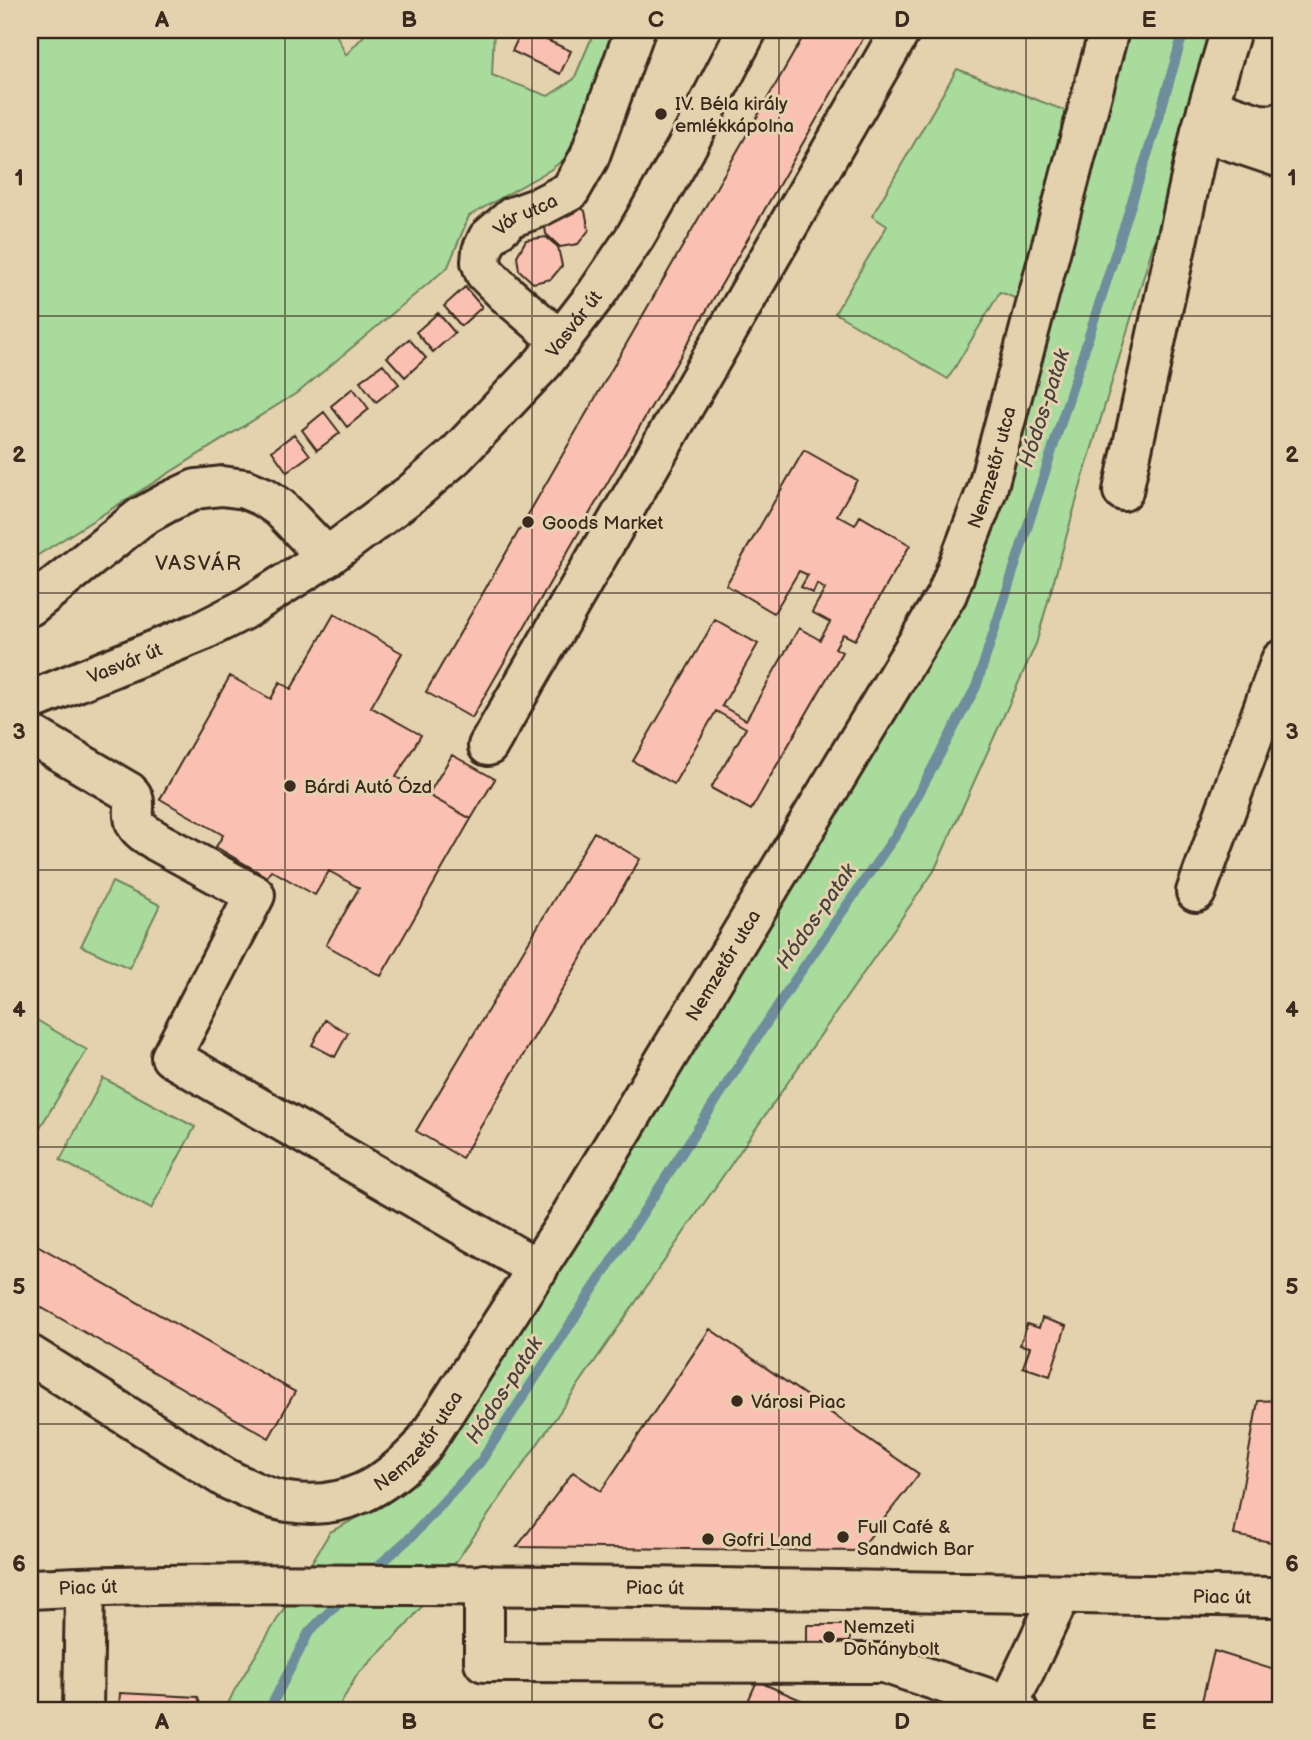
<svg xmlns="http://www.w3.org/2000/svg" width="1311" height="1740" font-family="'Balsamiq Sans',sans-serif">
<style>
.green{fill:#a8db9c;stroke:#72825d;stroke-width:2}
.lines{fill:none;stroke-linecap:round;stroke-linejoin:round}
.stream{stroke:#6e8e9d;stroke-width:10}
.building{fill:#fac1b2;stroke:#3b2a1e;stroke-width:2}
.minor-casing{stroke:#3b2a1e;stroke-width:44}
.minor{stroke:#e4d2af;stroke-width:38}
.grid{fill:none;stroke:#3b2a1e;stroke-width:2;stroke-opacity:0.55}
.poi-dot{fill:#3b2a1e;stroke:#e4d2af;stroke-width:2.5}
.labels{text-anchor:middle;stroke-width:6;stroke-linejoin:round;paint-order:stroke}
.poi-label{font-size:19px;fill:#3b2a1e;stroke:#e4d2af;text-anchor:start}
.street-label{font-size:19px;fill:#3b2a1e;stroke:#e4d2af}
.water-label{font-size:21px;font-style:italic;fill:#48433e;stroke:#e4d2af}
.neighbourhood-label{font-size:21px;letter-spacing:2px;fill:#3b2a1e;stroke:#e4d2af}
.neatline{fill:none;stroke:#3b2a1e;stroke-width:2.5}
.grid-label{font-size:23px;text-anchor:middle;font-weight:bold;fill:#3b2a1e}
</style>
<rect width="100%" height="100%" fill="#e4d2af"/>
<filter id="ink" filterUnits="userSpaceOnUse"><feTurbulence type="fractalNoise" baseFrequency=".0143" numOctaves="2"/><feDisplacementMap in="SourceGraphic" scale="14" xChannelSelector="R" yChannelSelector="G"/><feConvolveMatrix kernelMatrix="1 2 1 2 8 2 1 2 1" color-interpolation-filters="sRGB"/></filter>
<g filter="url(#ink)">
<!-- green -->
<path class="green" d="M30 30H334L346 55 369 30H494L492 75 548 96 574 79 595 30H619L574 152 550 170 469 216 448 267 300 391 30 560Z
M1128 30H1218L1082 481 1036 644 934 871 449 1572 406 1626 357 1675 337 1710H225L234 1691 330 1532 374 1509 425 1472 466 1409 957 613 1013 471Z
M957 69 1066 111 1017 299 1000 292 948 379 835 313 887 226 872 216Z
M112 882 160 905 129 968 81 946Z
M30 1016 87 1050 30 1144Z
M103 1078 195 1127 151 1209 60 1160Z"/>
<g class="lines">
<!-- stream -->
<path class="stream" d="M370 1573 412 1536 481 1461 792 984 898 832 976 687 1156 127 1184 30
M269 1710 309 1632 346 1595"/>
</g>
<!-- building -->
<path class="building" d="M522 30H544L540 37 571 51 560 74 512 51Z
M807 30H868L472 718 426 692Z
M573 201 585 211 589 230 578 244 560 247 546 234 544 220Z
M546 237 558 247 562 266 551 279 533 283 519 270 517 256 526 240Z
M465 287 482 307 461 326 444 306Z
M438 313 455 333 433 352 416 332Z
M409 339 426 358 405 377 387 357Z
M383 364 399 384 376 402 360 381Z
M353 388 369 409 347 427 331 406Z
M324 412 340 433 317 450 302 430Z
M294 434 310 455 287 472 272 451Z
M804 450 857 480 837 515 855 525 860 516 910 545 855 640 843 634 835 648 842 652 751 810 711 788 746 728 716 711 674 784 633 761 715 620 758 644 722 706 746 720 799 628 820 640 830 622 812 612 825 589 817 584 813 593 801 587 808 575 799 571 774 613 726 585Z
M334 614 402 653 371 707 421 735 396 777 471 819 381 976 326 945 359 888 329 871 315 895 271 870 267 877 216 847 223 835 160 799 230 676 271 699 280 682 291 689Z
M452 755 495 779 471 819 428 795Z
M594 832 640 859 462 1158 416 1131Z
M325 1020 348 1033 335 1057 312 1045Z
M30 1241 295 1392 269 1438 30 1301Z
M1042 1318 1066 1326 1050 1376 1023 1367 1030 1347 1020 1345 1027 1324 1039 1328Z
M710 1329 919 1474 859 1551 517 1547 573 1472 601 1491Z
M30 1393 35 1482H30Z
M1281 1400V1544L1234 1535 1258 1401Z
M807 1625H850V1649H807Z
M1214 1651 1281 1672V1710H1235L1202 1701Z
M757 1681 824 1710H744Z
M120 1693 198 1697 202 1710H119Z"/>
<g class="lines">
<!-- minor casing -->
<g class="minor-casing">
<g id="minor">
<path d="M1217 110 1259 124 1277 125 1281 122"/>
<path d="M1201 131 1281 158"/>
<path id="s1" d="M561 341 505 293 485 273 481 262 482 251 488 238 512 217 537 208 570 191 589 158 635 30"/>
<path d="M1123 491 1201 131 1231 30"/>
<path d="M30 606 141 517 168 502 196 489 222 486 245 489 264 497 280 508 327 557"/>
<path id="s2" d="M30 701 202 631 243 610 327 557 412 493 455 456 543 363 597 293 635 237 685 150 747 30"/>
<path d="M30 734 129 792C139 801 130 812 136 824 140 832 151 837 158 842L255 895 171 1057 538 1269"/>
<path d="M488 746 901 30"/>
<path d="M1196 892 1281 660"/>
<path id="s3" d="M30 1355 227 1479C246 1488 267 1499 288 1502 345 1511 384 1487 422 1447L564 1227 947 594 987 490 1109 30"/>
<path d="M484 1584V1662L884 1663 1008 1705 1018 1710"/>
<path id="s4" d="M30 1589C153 1583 277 1584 401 1585 694 1586 988 1593 1281 1597"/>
<path d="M83 1710 85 1587"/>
<path d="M1006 1710 1061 1594"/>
</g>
</g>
<!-- minor -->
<use href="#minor" class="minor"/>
</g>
</g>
<!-- grid -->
<path class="grid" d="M285 30V1710M532 30V1710M779 30V1710M1026 30V1710M30 316H1281M30 593H1281M30 870H1281M30 1147H1281M30 1424H1281"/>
<!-- markers -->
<g class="poi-dot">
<circle cx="661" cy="114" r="7"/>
<circle cx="528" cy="522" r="7"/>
<circle cx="290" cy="786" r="7"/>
<circle cx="737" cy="1401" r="7"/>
<circle cx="843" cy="1537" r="7"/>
<circle cx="708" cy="1539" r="7"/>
<circle cx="829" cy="1637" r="7"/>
</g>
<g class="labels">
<!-- poi labels -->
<g class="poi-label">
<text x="675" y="110">IV. Béla király<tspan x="675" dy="22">emlékkápolna</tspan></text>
<text x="542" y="529">Goods Market</text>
<text x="304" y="793">Bárdi Autó Ózd</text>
<text x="751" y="1408">Városi Piac</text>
<text x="857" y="1533">Full Café &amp;<tspan x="857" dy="22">Sandwich Bar</tspan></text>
<text x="722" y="1546">Gofri Land</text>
<text x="843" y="1633">Nemzeti<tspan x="843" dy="22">Dohánybolt</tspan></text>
</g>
<!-- street labels -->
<g class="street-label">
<text dy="7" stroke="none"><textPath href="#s1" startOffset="184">Vár utca</textPath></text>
<text dy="7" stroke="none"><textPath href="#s2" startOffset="672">Vasvár út</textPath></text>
<text dy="7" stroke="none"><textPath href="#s3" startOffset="1586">Nemzetőr utca</textPath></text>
<text dy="7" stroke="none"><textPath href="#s2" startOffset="102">Vasvár út</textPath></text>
<text dy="7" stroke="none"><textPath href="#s3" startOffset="1018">Nemzetőr utca</textPath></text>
<text dy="7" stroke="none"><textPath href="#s3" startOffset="452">Nemzetőr utca</textPath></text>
<text dy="7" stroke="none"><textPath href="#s4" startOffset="625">Piac út</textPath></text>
<text dy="7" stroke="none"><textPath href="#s4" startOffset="58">Piac út</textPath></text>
<text dy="7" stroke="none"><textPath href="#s4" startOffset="1192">Piac út</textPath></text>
</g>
<!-- water labels -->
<g class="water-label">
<text transform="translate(1044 408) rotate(-72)" y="7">Hódos-patak</text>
<text transform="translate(816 916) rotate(-55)" y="7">Hódos-patak</text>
<text transform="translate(504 1390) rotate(-57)" y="7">Hódos-patak</text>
</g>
<!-- neighbourhood labels -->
<g class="neighbourhood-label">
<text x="199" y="570">VASVÁR</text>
</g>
</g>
<!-- margin -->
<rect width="1311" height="1740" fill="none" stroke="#e4d2af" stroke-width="77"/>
<rect x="38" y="38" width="1234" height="1664" class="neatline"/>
<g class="grid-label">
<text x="162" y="27">A</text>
<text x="409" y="27">B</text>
<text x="656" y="27">C</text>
<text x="902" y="27">D</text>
<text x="1149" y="27">E</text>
<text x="19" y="185">1</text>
<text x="1292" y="185">1</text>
<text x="19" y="462">2</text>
<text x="1292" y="462">2</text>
<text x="19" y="739">3</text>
<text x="1292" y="739">3</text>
<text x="19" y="1017">4</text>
<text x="1292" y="1017">4</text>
<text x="19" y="1294">5</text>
<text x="1292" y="1294">5</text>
<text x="19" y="1571">6</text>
<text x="1292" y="1571">6</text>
<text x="162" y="1729">A</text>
<text x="409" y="1729">B</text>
<text x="656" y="1729">C</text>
<text x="902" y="1729">D</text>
<text x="1149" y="1729">E</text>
</g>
</svg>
